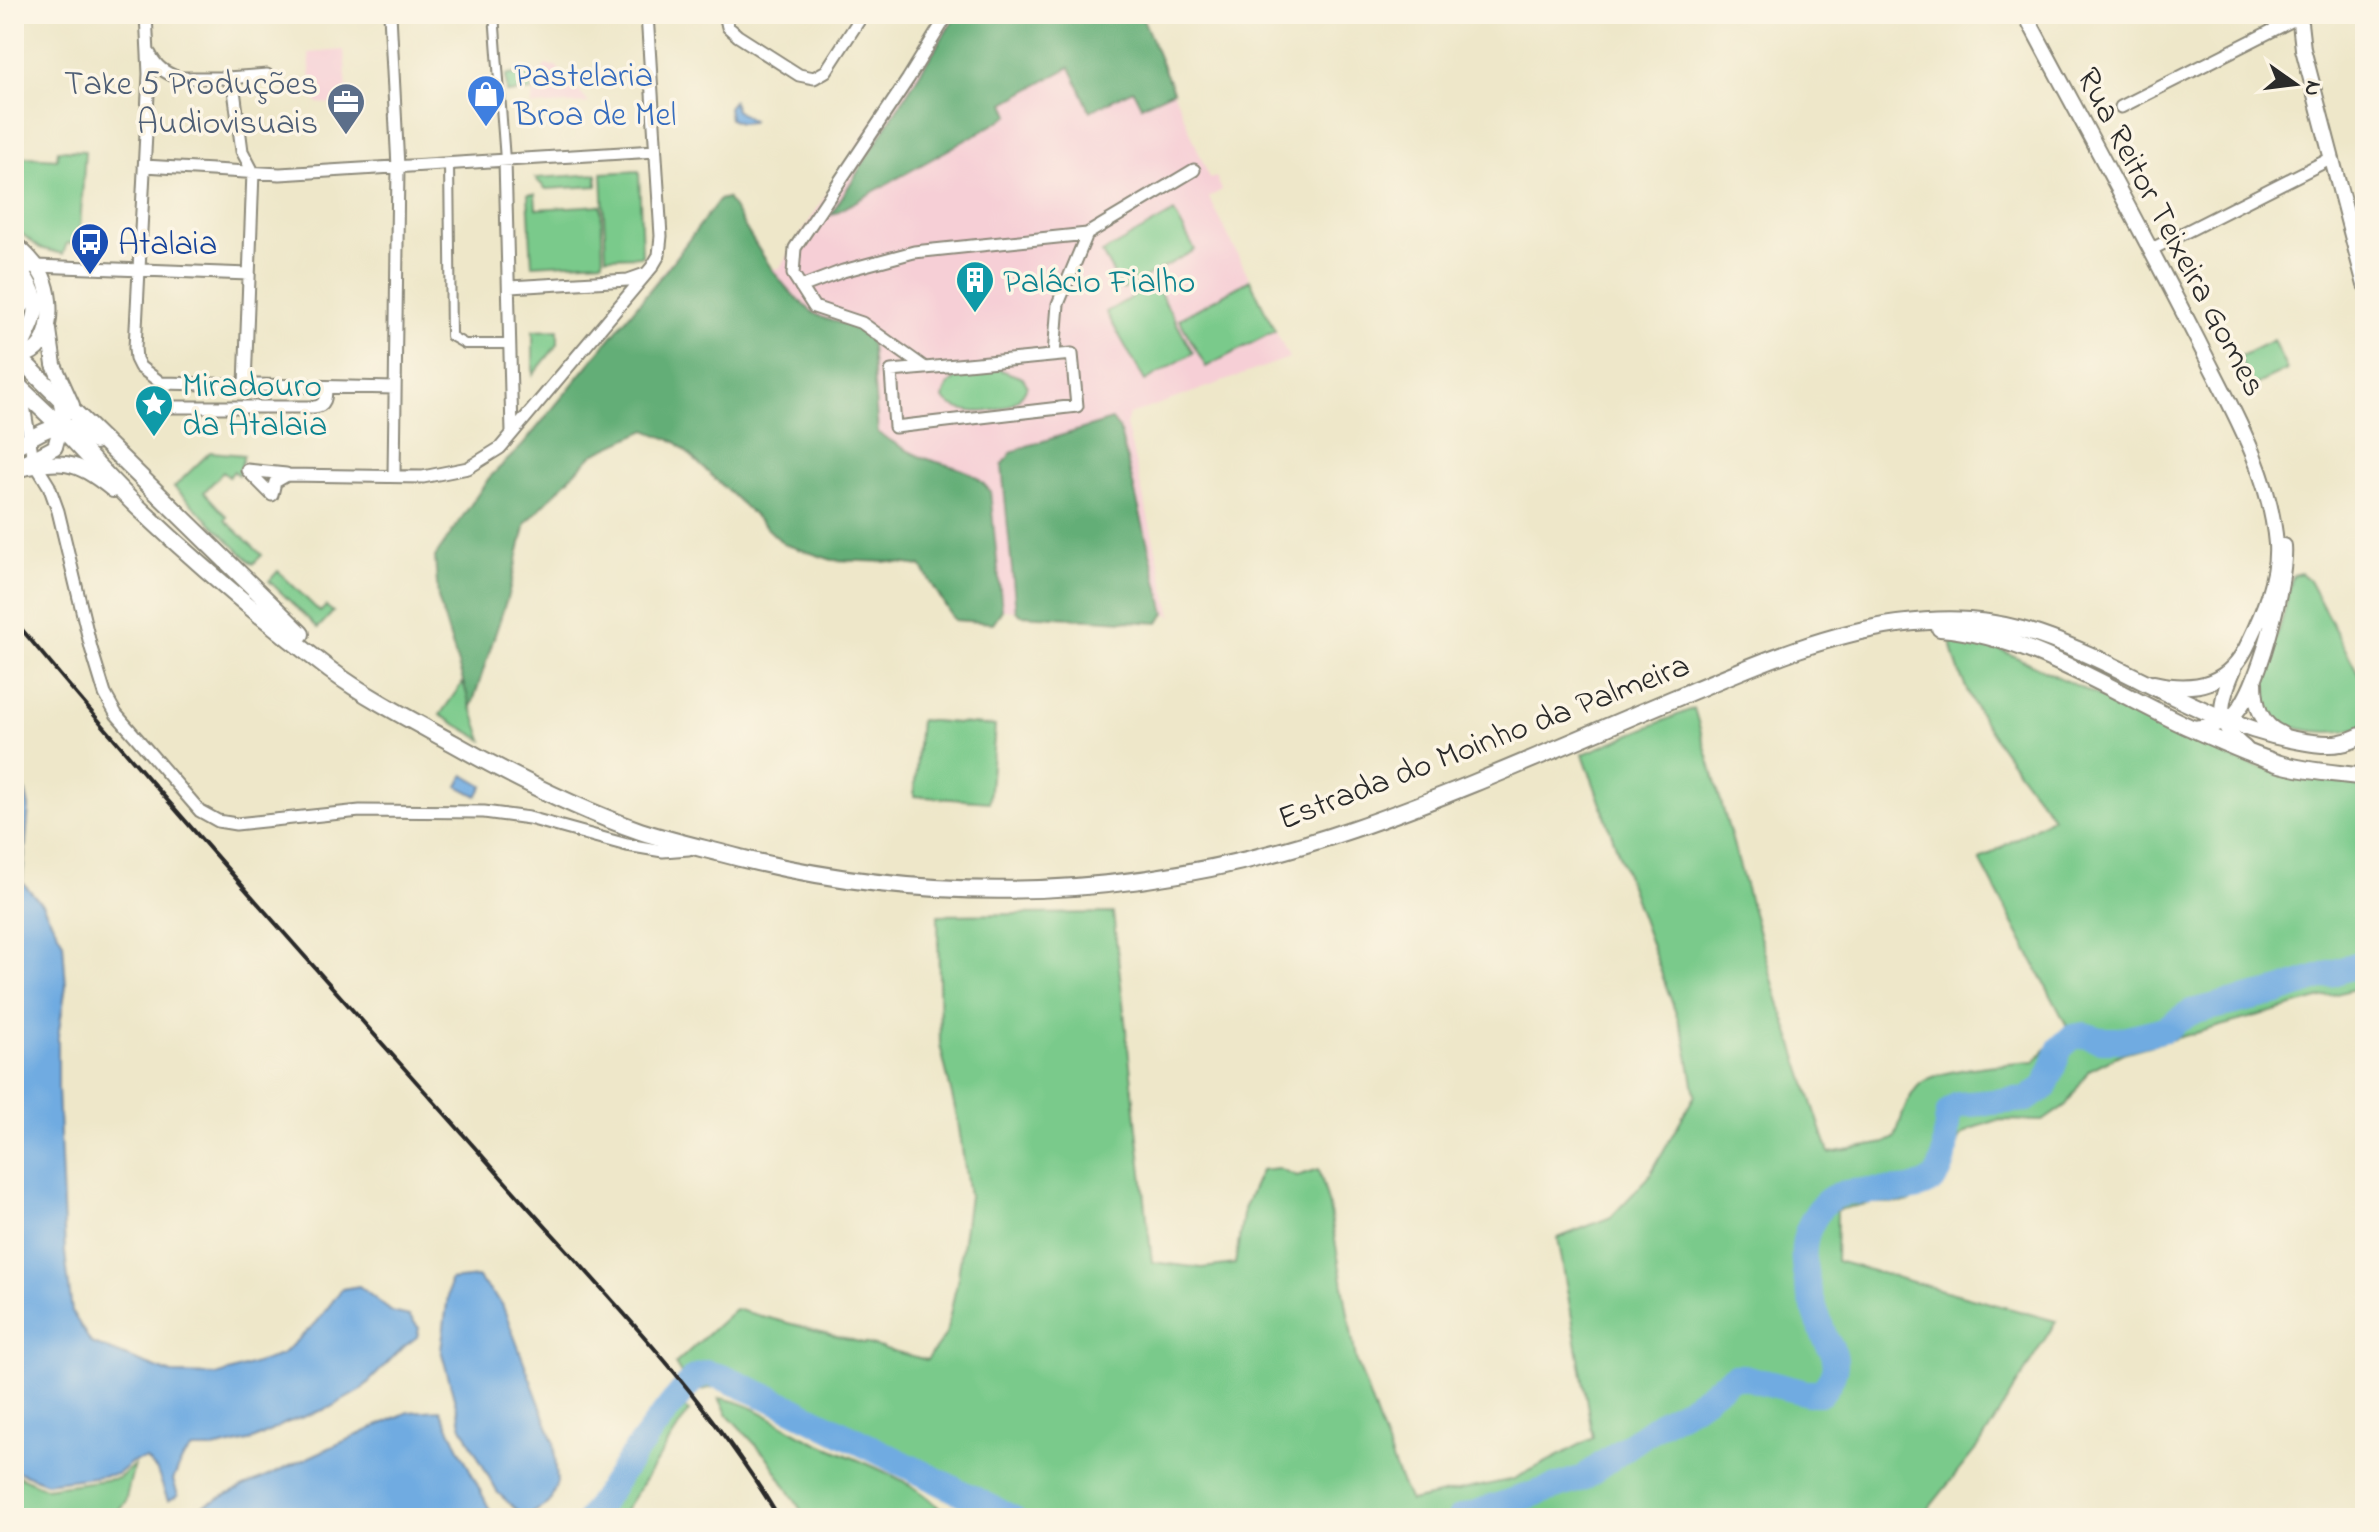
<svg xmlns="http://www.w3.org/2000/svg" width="2379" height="1532" font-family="'Indie Flower',sans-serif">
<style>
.built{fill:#f6cfd6}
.green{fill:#7aca8b;stroke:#527a5b;stroke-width:2}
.forest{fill:#63ae77;stroke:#476c51;stroke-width:2}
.water{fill:#70abe1;stroke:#4e6b86;stroke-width:2}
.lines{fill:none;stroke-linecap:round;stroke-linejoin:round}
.river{stroke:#70abe1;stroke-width:26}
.pedestrian-casing{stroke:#8c897a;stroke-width:12}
.minor-casing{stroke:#8c897a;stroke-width:15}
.tertiary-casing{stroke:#8c897a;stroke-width:18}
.secondary-casing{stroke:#8c897a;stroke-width:20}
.pedestrian{stroke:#fff;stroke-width:8}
.minor{stroke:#fff;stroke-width:11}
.tertiary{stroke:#fff;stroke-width:14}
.secondary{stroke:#fff;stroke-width:16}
.rail{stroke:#2b2b2b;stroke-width:4}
.labels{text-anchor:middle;stroke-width:7;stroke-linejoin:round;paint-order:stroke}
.shop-label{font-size:34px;fill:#366cbe;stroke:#fcf5e5;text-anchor:start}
.service-label{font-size:34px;fill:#4e5e75;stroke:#fcf5e5;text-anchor:end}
.street-label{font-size:34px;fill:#2b2b2b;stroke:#fcf5e5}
.transit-label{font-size:34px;fill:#164399;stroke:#fcf5e5;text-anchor:start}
.culture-label{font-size:34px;fill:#0d838f;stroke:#fcf5e5;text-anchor:start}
</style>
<rect width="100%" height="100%" fill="#fcf5e5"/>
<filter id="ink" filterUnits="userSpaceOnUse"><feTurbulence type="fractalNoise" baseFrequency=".0125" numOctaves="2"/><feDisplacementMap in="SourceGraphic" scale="16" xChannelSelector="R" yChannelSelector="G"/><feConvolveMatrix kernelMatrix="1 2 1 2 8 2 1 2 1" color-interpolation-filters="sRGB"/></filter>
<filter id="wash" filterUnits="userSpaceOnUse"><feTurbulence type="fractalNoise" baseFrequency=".006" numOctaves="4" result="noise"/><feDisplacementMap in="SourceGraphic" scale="32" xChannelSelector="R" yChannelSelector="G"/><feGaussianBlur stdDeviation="1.8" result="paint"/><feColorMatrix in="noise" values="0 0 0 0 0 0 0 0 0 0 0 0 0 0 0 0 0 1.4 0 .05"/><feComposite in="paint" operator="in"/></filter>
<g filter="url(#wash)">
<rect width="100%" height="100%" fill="#eee7c9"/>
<!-- built -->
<path class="built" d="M941 14H1141L1210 179 1216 177 1222 190 1209 197 1289 358 1129 415 1126 425 1172 616 1165 613 1159 623 1021 615 1016 611 1002 610 993 623 954 620 921 566 891 562 832 560 784 544 676 442 646 430 608 341 719 200 727 198 772 268 779 269Z
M344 50 348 105 335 106 331 104 318 103 312 97 309 53Z
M546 65 556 66 589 103 531 106 536 76Z"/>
<!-- green -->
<path class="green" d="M531 73 532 91 507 93 506 75Z
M58 150 85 151 79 244 67 243 63 254 40 248 14 228V156L57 159Z
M639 171 642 256 606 257 602 173Z
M597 174V186L546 189 535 178Z
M528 194H535L536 209 601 205 603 261 532 265Z
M1174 212 1195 250 1123 290 1102 253Z
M1250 280 1275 331 1206 367 1179 319Z
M1155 284 1193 353 1145 381 1106 312Z
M558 330V344L533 375V331Z
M2273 340 2287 370 2253 386 2239 357Z
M998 369 1023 378 1027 385C1019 415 963 420 943 399 947 372 975 371 998 369Z
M210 452 244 455 238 475 234 471 229 477 223 472 204 492 227 517 225 520 262 555 253 564 174 487Z
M278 571 320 612 326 606 333 612 318 628 269 581Z
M2301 573 2308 579 2365 686V724L2362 727C2341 733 2323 734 2301 729 2242 716 2266 669 2279 629 2285 612 2288 593 2293 575Z
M1951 639 2001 650 2228 757C2273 774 2317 780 2365 785V986L2123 1053 2089 1070 2066 1105 2043 1121 1998 1120 1971 1129 1959 1138 1948 1176 1929 1193 1906 1203H1871L1837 1210 1836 1261 2056 1321 1981 1443 1921 1518H991L736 1382 692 1392 675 1364 735 1309 927 1360 946 1334 958 1277 969 1196 958 1121 940 1045 938 915 1113 913 1152 1262 1202 1268 1235 1264 1244 1209 1261 1170 1278 1168 1297 1176 1319 1169 1329 1206 1356 1359 1396 1471 1410 1501 1514 1479 1593 1438 1558 1238 1611 1217 1648 1178 1695 1095 1685 1039 1583 754 1694 708 1777 996 1829 1153 1885 1143 1895 1138C1901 1121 1905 1101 1918 1086 1933 1068 2009 1064 2034 1062L2067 1026 1980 860 2053 817C2016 768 1959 701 1951 639Z
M463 682 483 740 440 715Z
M920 720 995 726 989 802 914 796Z
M719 1398C754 1403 772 1420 803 1436 846 1458 920 1477 947 1518H806L768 1458 728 1415Z
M670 1399 689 1411 620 1518H578Z
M134 1465 125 1502 111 1518H14V1474L45 1488 119 1478Z"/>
<!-- forest -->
<path class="forest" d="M957 14H1141L1173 91 1141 106 1133 90 1090 111 1070 67 1005 103 1010 115 830 216Z
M727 198C753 238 775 285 814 313 834 327 863 319 871 346L878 433C893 442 907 452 924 458 953 468 969 465 990 491L1002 610 993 623 954 620 921 566 891 562 832 560 784 544 676 442 646 430 593 454 526 523 509 592 471 708 438 598 435 557 489 478 523 445 666 270 719 200Z
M1112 420 1119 428 1165 613 1159 623 1021 615 1016 611 1002 466 1011 453 1027 446Z"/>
<!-- water -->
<path class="water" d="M733 101 736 110 752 121 751 122 739 123 730 119 728 107Z
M464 775 483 786 477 796 458 786Z
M14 781 24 785 29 807 22 882 42 904 63 942 66 986 58 1036V1088L65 1252 72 1312 91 1343 172 1374 219 1375 281 1355 316 1323 342 1289 359 1286 392 1312 409 1316 419 1328 417 1337 401 1349 361 1390 329 1408 286 1423 253 1440 213 1449H192L183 1458 173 1480 178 1495 168 1501 157 1471 146 1459 132 1462 117 1474 46 1483 14 1470Z
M477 1277 502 1304 554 1442 557 1482 550 1502 525 1518 497 1492 462 1427 441 1350 450 1280Z
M440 1410 494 1518H176L408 1412Z"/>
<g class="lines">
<!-- river -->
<path class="river" d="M590 1518 635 1452 671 1405 694 1378 707 1373 722 1377 781 1403 1012 1518
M1460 1518 1583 1478 1662 1422 1691 1407 1733 1377H1744L1807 1393H1821C1830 1383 1838 1368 1834 1354 1832 1348 1827 1343 1825 1338 1814 1307 1795 1262 1808 1230 1812 1221 1820 1206 1829 1200 1854 1180 1922 1204 1939 1172 1948 1155 1944 1130 1949 1112L1958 1105 2027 1099 2045 1087 2060 1048 2072 1037 2084 1035 2101 1040H2119L2165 1029 2191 1012 2277 992 2365 962"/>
</g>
</g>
<g filter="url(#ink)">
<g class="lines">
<!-- pedestrian casing -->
<g class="pedestrian-casing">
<path id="pedestrian" d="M494 14 505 160
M449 164 451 336 465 344H510"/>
</g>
<!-- minor casing -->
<g class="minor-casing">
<path id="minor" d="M146 14 149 74 135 348 136 359 140 367 161 383 395 388
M390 14 398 167 394 476
M725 14 728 27 738 36 799 75 814 78 826 71 863 14
M150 54C156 67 165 73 179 78H227L234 90 242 151 253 172 245 385
M227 78 267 75
M2121 107 2299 17
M505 160 512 432
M144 166 280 174 655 151
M2150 250 2330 159
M21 270 36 266 249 274
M510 287 628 280 645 274
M801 287 843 271 914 252 1087 234 1194 170
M14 317 24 306 29 286
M1054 355 1058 304 1087 234
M925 368 891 371 895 427 1077 406 1072 354 925 368 862 323 814 307 793 274 795 248 908 79 948 14
M161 383 163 407H314C326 406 326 397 326 387
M22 393 33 460 49 486 58 511 91 648 105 694 116 714 200 811 218 821 236 824 360 811 484 812 529 818 627 845 663 851 689 849
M272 495 275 482 287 475 423 477 468 468 500 448 652 267 659 255 661 236 647 14
M272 495 247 470 286 474"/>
</g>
<!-- tertiary casing -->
<g class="tertiary-casing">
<path id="tertiary" d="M2025 14C2083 123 2142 231 2198 341 2230 406 2270 471 2276 544 2278 577 2263 613 2249 642 2230 685 2196 692 2154 683
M2299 14 2303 49 2365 285
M14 243C25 253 36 263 43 277 55 303 53 359 14 356
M14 263C69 325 0 334 21 389
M49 330 54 365 72 405
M14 448C43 431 66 412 95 442
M25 463 55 447 63 418 60 395
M14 470C63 460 73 458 113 490
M2234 669C2220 701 2213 724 2245 748
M2255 682C2255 704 2260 725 2282 734
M2191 728C2205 728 2222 724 2232 716 2258 696 2287 578 2284 546"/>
</g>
<!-- secondary casing -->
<g class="secondary-casing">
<path id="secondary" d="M14 353 301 634
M14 382C29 397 46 412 61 427 88 455 113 484 142 511 201 567 265 621 330 670 368 698 411 720 453 743 513 777 575 808 640 831 673 842 707 849 740 858 947 909 1152 898 1353 829 1463 791 1570 742 1678 697 1750 667 1820 635 1898 624 1949 617 1990 619 2039 635 2125 664 2200 721 2290 739 2305 742 2325 746 2341 743 2348 742 2359 737 2365 734
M1940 628C2029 635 2109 690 2189 727 2218 740 2250 755 2280 764 2308 772 2337 773 2365 777"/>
</g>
<!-- pedestrian -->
<use href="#pedestrian" class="pedestrian"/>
<!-- minor -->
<use href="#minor" class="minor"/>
<!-- tertiary -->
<use href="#tertiary" class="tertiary"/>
<!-- secondary -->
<use href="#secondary" class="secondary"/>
<!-- rail -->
<path class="rail" d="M14 620C171 809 337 992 500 1176 597 1285 704 1392 779 1518"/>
</g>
</g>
<!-- icons -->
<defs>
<g id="shop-pin" transform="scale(2)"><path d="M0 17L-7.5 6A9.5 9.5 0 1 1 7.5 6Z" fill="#3f7fe0" stroke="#fcf5e5"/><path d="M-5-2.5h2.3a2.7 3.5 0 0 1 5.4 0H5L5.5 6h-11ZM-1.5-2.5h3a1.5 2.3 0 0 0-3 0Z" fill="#fff"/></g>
<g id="office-pin" transform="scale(2)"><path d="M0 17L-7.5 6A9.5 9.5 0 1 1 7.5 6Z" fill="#5c6f8a" stroke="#fcf5e5"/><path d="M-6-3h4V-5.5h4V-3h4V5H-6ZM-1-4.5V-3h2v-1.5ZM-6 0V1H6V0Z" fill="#fff"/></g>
<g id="bus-pin" transform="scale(2)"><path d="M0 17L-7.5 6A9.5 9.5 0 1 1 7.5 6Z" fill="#1a4fb4" stroke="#fcf5e5"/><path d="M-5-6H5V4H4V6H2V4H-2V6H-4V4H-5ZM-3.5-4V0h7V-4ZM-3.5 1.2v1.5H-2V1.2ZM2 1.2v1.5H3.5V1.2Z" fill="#fff"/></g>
<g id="building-pin" transform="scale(2)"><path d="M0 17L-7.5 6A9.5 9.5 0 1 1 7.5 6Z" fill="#0f9aa8" stroke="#fcf5e5"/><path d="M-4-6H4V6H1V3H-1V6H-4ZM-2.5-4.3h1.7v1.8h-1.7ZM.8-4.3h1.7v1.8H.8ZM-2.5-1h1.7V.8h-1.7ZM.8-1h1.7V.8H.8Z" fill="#fff"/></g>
<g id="sight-pin" transform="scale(2)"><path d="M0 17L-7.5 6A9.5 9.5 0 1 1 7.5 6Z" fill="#0f9aa8" stroke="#fcf5e5"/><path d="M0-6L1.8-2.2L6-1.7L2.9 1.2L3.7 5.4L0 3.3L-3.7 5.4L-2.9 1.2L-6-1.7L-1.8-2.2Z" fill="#fff"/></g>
</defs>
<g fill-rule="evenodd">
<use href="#shop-pin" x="486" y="94"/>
<use href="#office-pin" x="346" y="102"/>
<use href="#bus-pin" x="90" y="242"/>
<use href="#building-pin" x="975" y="280"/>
<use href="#sight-pin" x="154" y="404"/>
</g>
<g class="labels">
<!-- shop labels -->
<g class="shop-label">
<text x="514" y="86">Pastelaria<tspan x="514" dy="39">Broa de Mel</tspan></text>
</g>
<!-- service labels -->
<g class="service-label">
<text x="318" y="94">Take 5 Produções<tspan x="318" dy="39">Audiovisuais</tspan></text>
</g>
<!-- street labels -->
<g class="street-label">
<text transform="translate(2173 231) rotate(62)" y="12">Rua Reitor Teixeira Gomes</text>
<text transform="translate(1483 740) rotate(-21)" y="12">Estrada do Moinho da Palmeira</text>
</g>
<!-- transit labels -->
<g class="transit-label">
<text x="118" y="254">Atalaia</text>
</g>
<!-- culture labels -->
<g class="culture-label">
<text x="1003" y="292">Palácio Fialho</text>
<text x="182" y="396">Miradouro<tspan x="182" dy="39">da Atalaia</tspan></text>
</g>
</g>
<!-- margin -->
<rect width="2379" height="1532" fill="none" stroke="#fcf5e5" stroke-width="48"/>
<!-- north arrow -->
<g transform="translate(2295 84) rotate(104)" stroke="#fcf5e5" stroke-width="6" paint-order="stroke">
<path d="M0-6L14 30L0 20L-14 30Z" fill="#2b2b2b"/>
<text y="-12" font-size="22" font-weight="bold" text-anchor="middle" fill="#2b2b2b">N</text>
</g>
</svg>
